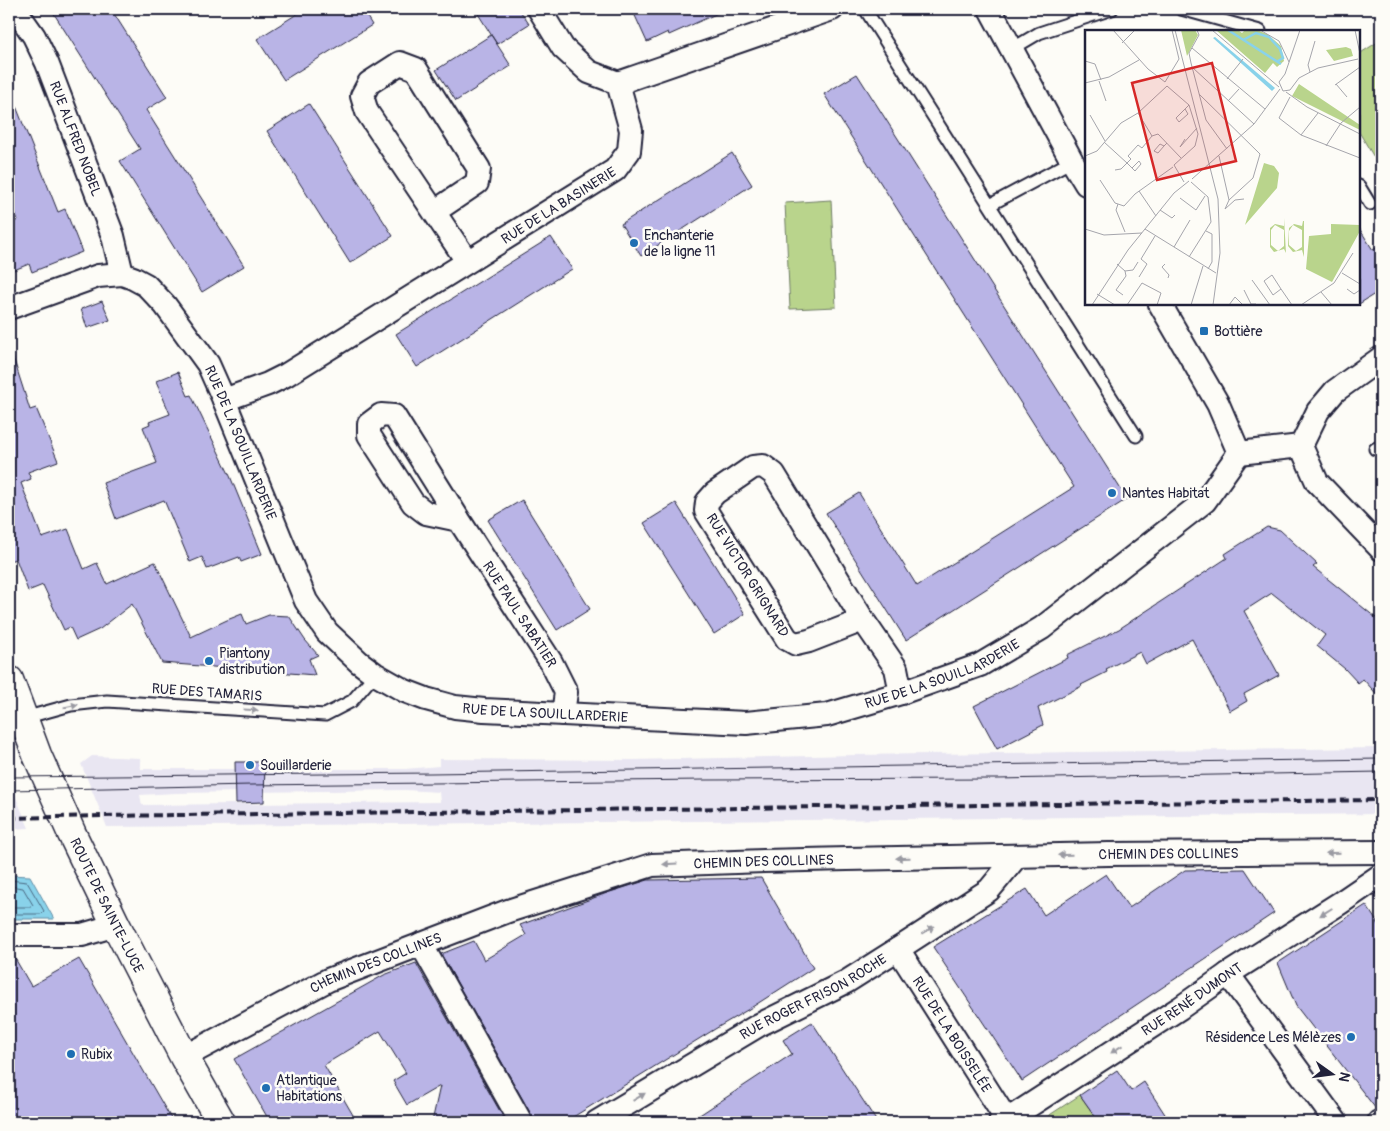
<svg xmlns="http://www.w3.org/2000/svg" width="1390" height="1131" font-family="Pangolin,sans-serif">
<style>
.built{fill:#e9e6f2;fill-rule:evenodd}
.green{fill:#b9d48c;stroke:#6e7b64}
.water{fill:#89d2ea;stroke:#608ca4}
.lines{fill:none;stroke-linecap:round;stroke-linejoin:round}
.shore{stroke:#4b6881;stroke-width:1}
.building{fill:#b9b4e6;stroke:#22223b}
.lane-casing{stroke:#22223b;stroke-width:15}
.street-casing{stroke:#22223b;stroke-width:26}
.secondary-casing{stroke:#22223b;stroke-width:31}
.lane{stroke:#fdfcf7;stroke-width:11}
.street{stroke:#fdfcf7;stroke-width:22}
.secondary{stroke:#fdfcf7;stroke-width:28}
.tram{stroke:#22223b;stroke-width:1}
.rail{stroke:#22223b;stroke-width:4;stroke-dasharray:8 4;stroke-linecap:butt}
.oneway{fill:#9a9aa2}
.poi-dot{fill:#1f6fb2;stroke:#fdfcf7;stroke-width:2}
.labels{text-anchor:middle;stroke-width:5;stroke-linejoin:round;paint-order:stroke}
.street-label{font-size:14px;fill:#22223b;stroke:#fdfcf7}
.poi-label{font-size:14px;fill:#22223b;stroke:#fdfcf7;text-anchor:start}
.inset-river{fill:none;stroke:#89d2ea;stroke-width:2.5}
.inset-road{fill:none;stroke:#a5a5ac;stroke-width:1}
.view{fill:#d62828;fill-opacity:0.15;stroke:#d62828;stroke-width:2.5}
.inset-edge{fill:none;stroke:#22223b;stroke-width:2.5}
</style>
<rect width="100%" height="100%" fill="#fdfcf7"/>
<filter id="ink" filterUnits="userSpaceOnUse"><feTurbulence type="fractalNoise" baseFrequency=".02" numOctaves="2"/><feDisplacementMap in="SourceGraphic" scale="10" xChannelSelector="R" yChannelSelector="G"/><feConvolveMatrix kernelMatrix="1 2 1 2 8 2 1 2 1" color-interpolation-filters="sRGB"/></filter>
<g filter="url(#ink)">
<!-- built -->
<path class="built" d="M1381 748V814L107 827 81 764 92 756 140 758 141 769H405L439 766V759L633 760 854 755ZM405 790 439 792 440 802 142 805 140 795 176 793Z
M9 780 20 807 29 828 9 829Z"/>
<!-- green -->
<path class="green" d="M1381 40V169L1359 132V54Z
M831 200 836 307 790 309 785 203Z
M1080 1095 1099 1122H1039Z"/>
<!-- water -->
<path class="water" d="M9 875 30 876 54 919H9Z"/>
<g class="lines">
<!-- shore -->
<path class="shore" d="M9 880 27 882 44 911 41 914H9
M9 886 23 888 33 905 31 907H9"/>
</g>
<!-- building -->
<path class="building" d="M51 9H111L167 97 146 110 244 266 202 292 120 161 140 149Z
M305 9H362L372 25 284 80 257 39Z
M475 9H519L529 24 497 44Z
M632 9H727L669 35 668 32 647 42Z
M491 35 511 66 456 101 436 70Z
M857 74 1127 499 906 640 826 513 859 493 917 586 1074 487 824 94Z
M9 91H10L58 212 65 209 82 252 32 272 29 264 9 272V224L18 220 9 195Z
M309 104 393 236 350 263 267 131Z
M732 153 752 185 641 256 621 224Z
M1359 228 1373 250 1381 245V290L1359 304Z
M551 237 572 269 417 367 396 334Z
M102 301 110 320 87 328 81 309Z
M13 357 30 410 36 408 58 461 28 472 31 479 21 483 42 538 68 529 84 569 97 563 107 584 155 562 191 637 227 620 242 614 246 624 269 615 289 616 305 640 318 655 309 659 315 675 162 663 132 604 100 629 76 640 70 627 64 630 43 585 28 591 16 559 9 561V358Z
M178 372 188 396 191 395 230 476 262 554 241 562 239 557 207 569 202 557 190 562 164 500 116 519 103 483 157 463 143 427 150 424 149 422 170 414 156 381Z
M522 500 590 609 557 630 488 520Z
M676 503 745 614 714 634 644 523Z
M1267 527 1280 530 1317 564 1313 567 1381 622V699L1363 679 1358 683 1345 669 1317 646 1325 635 1272 593 1244 611 1279 675 1244 694 1247 701 1230 711 1192 639 1146 664 1140 652 1106 669 1107 672 1081 685 1082 686 1038 708 1043 725 997 749 974 706 1068 658 1067 655 1119 629 1227 558 1225 554Z
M235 762H265L264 802 236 803Z
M1245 869 1274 913 1022 1081 933 947 1027 889 1044 915 1106 874 1129 908 1185 870Z
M761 878 813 968 749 1009 715 1029 565 1122H534L532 1116 441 954 474 941 484 960 526 935 520 925 607 893 648 880Z
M1366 905 1381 928V1108L1376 1109 1296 1006 1278 963Z
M9 948 31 986 79 959 173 1122H9Z
M416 963 506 1122H432L440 1086 407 1105 393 1081 406 1073 380 1031 324 1065 357 1122H270L234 1059 384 975Z
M812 1022 877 1122H689L792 1054 783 1040Z
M1117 1070 1131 1091 1144 1082 1170 1122H1099L1080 1095Z"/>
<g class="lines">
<!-- lane casing -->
<g class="lane-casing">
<path id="lane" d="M865 9 1136 436
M1181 9 1260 31
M1012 49 1039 33 1112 9
M1359 186 1370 204
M990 205 1072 161
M1375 449 1381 446
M24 718 71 705 107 701 325 715 352 701 375 674"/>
</g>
<!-- street casing -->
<g class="street-casing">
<g id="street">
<path id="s1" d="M15 9 34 36 47 63 113 236 122 274"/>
<path d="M539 9 563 48 589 72 618 83"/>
<path d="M990 9 1072 161 1086 184"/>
<path d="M434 212 477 183 479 169 416 69 400 63 369 83 362 96 367 112 467 261"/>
<path d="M1160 304 1218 404 1239 453"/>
<path id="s2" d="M9 308 98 276 122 274 133 278 146 285 165 305 208 364 224 400 306 601 327 632 359 662 375 674 405 691 426 699 455 707 484 710 746 723 827 715 901 693 980 665 1042 628 1205 501 1239 453"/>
<path id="s3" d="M224 400 268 384 286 375 615 170 629 151 631 130 618 83 832 9"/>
<path d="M1301 446 1317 482 1381 549"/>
<path d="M1301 446 1318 411 1335 391 1381 358"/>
<path d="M1239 453 1301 446"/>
<path id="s4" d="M459 520 426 513 413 503 369 435V424L381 415 394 416 459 520 551 662 566 692 563 714"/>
<path d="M863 620 809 641 796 644 787 639 706 511 707 502 715 493 753 467 763 466 774 474 863 620 896 668 901 693"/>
<path d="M9 935H82L116 925"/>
<path d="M421 944 521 1122"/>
<path id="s5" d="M898 949 1006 1119"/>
<path d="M1228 974 1336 1122"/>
<path id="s6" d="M184 1057 328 980 508 911 652 865 764 861 847 859 1109 854 1381 852"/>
<path id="s7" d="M597 1122 759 1025 846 982 898 949 989 890 1017 856"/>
<path id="s8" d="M1000 1122 1018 1113 1180 1008 1228 974 1340 903 1381 875"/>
<path d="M1379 1122 1381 1121"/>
</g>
</g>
<!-- secondary casing -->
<g class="secondary-casing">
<g id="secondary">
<path id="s9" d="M9 680 37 755 72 834 116 925 184 1057 221 1122"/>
</g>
</g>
<!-- lane -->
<use href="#lane" class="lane"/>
<!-- street -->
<use href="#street" class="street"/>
<!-- secondary -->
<use href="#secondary" class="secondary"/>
<!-- tram -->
<path class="tram" d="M9 777 431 773 1381 759
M9 790 251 785 704 780 997 779 1381 772"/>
<!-- rail -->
<path class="rail" d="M9 818 102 816 1381 800"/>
</g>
<!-- one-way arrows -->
<defs><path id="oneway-solid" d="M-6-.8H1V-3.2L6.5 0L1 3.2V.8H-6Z" transform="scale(1.25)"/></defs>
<g class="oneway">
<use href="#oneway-solid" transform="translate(71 706) rotate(-11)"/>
<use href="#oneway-solid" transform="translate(251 710) rotate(4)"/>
<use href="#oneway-solid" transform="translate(1333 853) rotate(179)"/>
<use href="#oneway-solid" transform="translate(1065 855) rotate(179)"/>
<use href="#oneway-solid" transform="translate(903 858) rotate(179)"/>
<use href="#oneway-solid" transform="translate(670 864) rotate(177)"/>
<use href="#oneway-solid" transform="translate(1326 912) rotate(148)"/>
<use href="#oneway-solid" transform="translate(928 930) rotate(-33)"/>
<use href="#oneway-solid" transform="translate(1117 1049) rotate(147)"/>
<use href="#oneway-solid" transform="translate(639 1097) rotate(-31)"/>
</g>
</g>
<!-- markers -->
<g class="poi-dot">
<circle cx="634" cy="243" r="5"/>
<rect x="1199" y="326" width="10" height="10" rx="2.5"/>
<circle cx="1112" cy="493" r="5"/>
<circle cx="209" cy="661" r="5"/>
<circle cx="250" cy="765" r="5"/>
<circle cx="1351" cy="1037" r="5"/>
<circle cx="71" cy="1054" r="5"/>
<circle cx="266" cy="1088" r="5"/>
</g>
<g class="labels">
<!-- street labels -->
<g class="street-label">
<text dy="5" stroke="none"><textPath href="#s1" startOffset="144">RUE ALFRED NOBEL</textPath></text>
<text dy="5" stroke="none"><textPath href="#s3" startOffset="388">RUE DE LA BASINERIE</textPath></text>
<text dy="5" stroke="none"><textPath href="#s2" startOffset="331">RUE DE LA SOUILLARDERIE</textPath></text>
<text transform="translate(748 575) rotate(58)" y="5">RUE VICTOR GRIGNARD</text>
<text dy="5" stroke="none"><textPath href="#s4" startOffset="405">RUE PAUL SABATIER</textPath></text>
<text dy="5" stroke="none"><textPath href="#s2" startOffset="1186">RUE DE LA SOUILLARDERIE</textPath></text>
<text transform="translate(207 692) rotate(4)" y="5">RUE DES TAMARIS</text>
<text dy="5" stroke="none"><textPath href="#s2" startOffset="781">RUE DE LA SOUILLARDERIE</textPath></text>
<text dy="5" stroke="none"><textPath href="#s6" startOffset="1024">CHEMIN DES COLLINES</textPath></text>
<text dy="5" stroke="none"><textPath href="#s6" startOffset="619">CHEMIN DES COLLINES</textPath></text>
<text dy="5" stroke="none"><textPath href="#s9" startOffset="246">ROUTE DE SAINTE-LUCE</textPath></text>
<text dy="5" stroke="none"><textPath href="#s6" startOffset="214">CHEMIN DES COLLINES</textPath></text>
<text dy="5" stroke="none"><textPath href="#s7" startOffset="250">RUE ROGER FRISON ROCHE</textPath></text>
<text dy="5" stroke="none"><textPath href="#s8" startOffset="228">RUE RENÉ DUMONT</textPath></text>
<text dy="5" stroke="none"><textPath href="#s5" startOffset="101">RUE DE LA BOISSELÉE</textPath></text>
</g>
<!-- poi labels -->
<g class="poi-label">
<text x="644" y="240">Enchanterie<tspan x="644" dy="16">de la ligne 11</tspan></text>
<text x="1214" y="336">Bottière</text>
<text x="1122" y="498">Nantes Habitat</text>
<text x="219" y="658">Piantony<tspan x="219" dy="16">distribution</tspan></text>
<text x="260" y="770">Souillarderie</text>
<text x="1341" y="1042" text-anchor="end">Résidence Les Mélèzes</text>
<text x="81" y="1059">Rubix</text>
<text x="276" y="1085">Atlantique<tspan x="276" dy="16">Habitations</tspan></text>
</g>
</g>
<!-- overview -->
<g transform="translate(1085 30)">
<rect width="275" height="275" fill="#fdfcf7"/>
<path d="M96 0H110L113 5 102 26ZM131 0H153L157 3 160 0H172L182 4 196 16 199 31 192 37 188 33 180 43ZM261 17 266 19 268 26 249 31 241 20ZM214 54 275 95V100L207 66ZM179 133 189 136 194 143 192 158 160 195ZM199 188 201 223 199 219 189 222 185 217V198L190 194 199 196ZM190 195 199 200V216L193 221 186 215V200ZM218 191H219V227L217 220 208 222 203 216 204 198 209 194 217 196ZM208 195 217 200V217L211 221 204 215V201ZM246 194 275 195V201L247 252 221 239 224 206 246 204Z" fill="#b9d48c" fill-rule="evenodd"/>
<path d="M130 7 190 58 187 61 128 8Z" fill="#89d2ea"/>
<path class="inset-river" d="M143 0 196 34M158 10 171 3 184 7 195 19 198 28 193 31"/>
<path class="inset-road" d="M28 0 63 39 80 52M90 0 133 169 135 223 128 275M112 0 114 5 104 23 106 33 121 90 142 119M127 0 194 57M175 0 194 11 204 32M215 0 200 44 194 52 198 61 205 60 214 48 233 38 273 29M270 0 275 24M37 13 50 0M107 18 180 79M0 31 10 34 16 50M108 38 169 94M225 42 223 35 230 11M142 49 158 29M14 51 21 71M80 52 94 29 87 0M0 53 24 47 54 30M251 54 262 67M250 55 275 37M82 56 104 75 113 104 110 116 89 135 99 152M201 62 222 77 275 104M114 64 175 124 168 148 144 170M205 67 194 88 216 105 275 128M143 71 154 59M100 79 103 84 94 92 91 88 104 75M53 83 67 106 73 104 96 128M5 85 20 111M216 105 233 83M100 109 95 117 112 98M19 112 42 133 46 129 43 126 53 115 57 118 67 106M79 116 75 114 69 121 73 123 79 116 82 113M241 116 256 93 275 77M0 126 12 121 36 93 53 83 82 56M134 126 144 170 140 179 150 170 159 169M30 140 36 139 42 133 50 141 56 134 54 131 47 138M107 149 169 94 195 59M15 150 30 173 39 176 50 164 88 137M54 161 71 186M95 168 111 180 120 166M33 174 31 180 40 202M75 180 87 188 90 185M0 199 19 205 57 203M60 199 131 243M121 201 127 204V232L123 239M89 217 105 190M104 227 126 192 123 167 106 152M32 234 40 241 48 240 53 232M80 234 77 237 84 245 83 248M257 243 275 254M54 247 62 234 56 229 70 206M167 250 185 275M196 259 188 265 179 251 187 245 196 259 207 275M262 259 269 264 275 260M159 260 166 274H171M236 262 247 275M12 264 30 275M38 265 31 260 41 246 40 241M7 275 43 220 89 163 104 151M42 275 57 253 76 263 72 275M106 275 118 236M144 275 150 267 158 275M216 275 249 253 268 223"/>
<path class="view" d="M127 33 151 131 72 150 47 53Z"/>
<rect width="275" height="275" class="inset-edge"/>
</g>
<!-- margin -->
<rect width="1390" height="1131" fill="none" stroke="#fdfcf7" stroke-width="30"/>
<rect x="15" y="15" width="1360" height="1101" fill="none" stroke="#22223b" stroke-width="2" filter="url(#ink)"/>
<!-- north arrow -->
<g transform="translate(1332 1074) rotate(104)" stroke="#fdfcf7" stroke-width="4" paint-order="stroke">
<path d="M0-4L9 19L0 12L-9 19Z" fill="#22223b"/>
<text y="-8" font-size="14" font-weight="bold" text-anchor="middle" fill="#22223b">N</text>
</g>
</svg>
